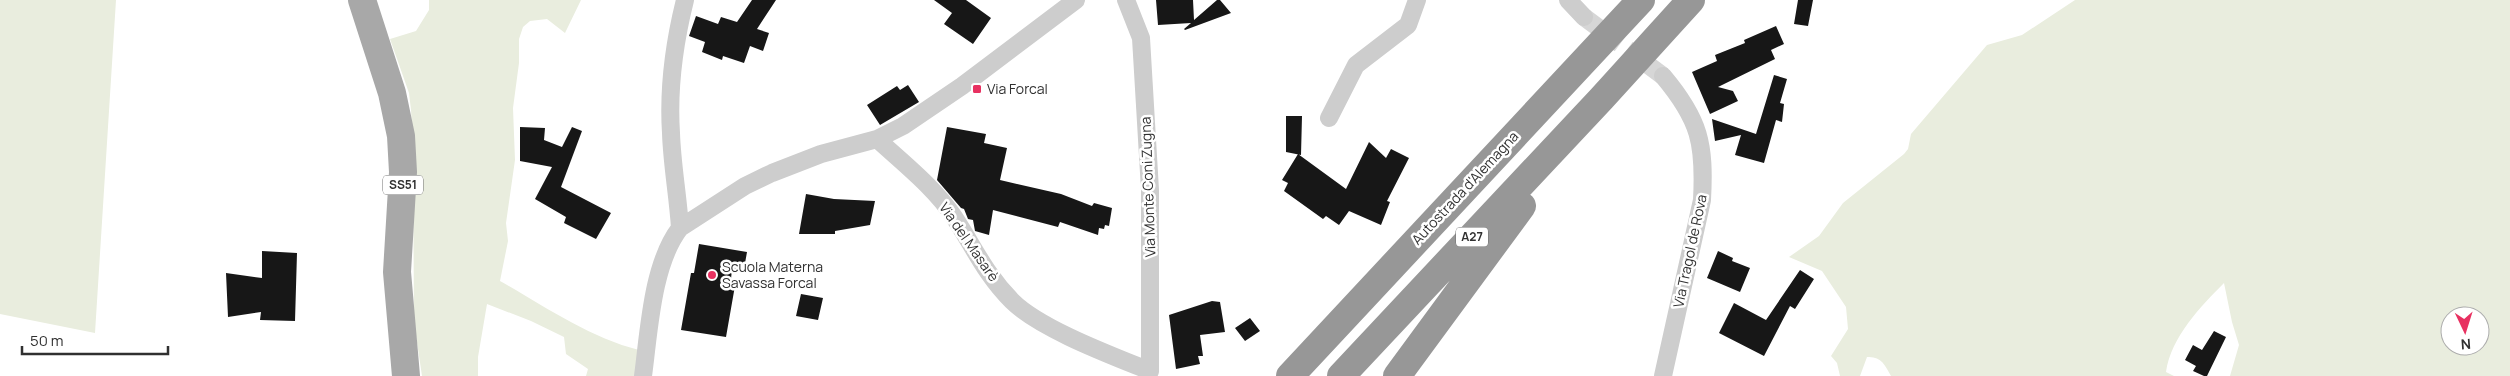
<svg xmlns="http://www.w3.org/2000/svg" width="2510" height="376" font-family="Manrope,sans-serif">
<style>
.green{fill:#e9edde;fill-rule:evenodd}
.building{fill:#171717}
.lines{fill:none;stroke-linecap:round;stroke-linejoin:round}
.street-tunnel{stroke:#d6d6d6;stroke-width:18;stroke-dasharray:18 9;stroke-linecap:butt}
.street{stroke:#cdcdcd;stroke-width:18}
.primary{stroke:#a8a8a8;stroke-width:28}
.highway{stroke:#979797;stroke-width:28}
.poi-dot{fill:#e83161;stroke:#fff;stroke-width:2}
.labels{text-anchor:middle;stroke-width:5;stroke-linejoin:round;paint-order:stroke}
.shield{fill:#fff;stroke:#6e6e6e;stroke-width:1}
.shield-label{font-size:12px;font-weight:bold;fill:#303030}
.poi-label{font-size:14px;fill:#303030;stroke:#fff;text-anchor:start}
.street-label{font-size:14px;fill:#303030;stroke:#fff}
</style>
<rect width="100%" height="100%" fill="#fff"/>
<!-- green -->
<path class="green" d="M0 0H116L95 333 0 314Z
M429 0H581L565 33 547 19 530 21 523 27 519 39V63L513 108 515 160 506 223 508 241 500 281C544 306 590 338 639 350L635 376H586L588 369 566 354 564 337 531 321 487 304 478 357V376H422L414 322 413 148 411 110 409 93 390 39 416 31 429 10Z
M2075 0H2510V376H2230L2239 345 2232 322 2224 283C2201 306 2171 337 2166 372L2174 376H1891C1885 365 1881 356 1867 357L1860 376H1840L1837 363 1831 356 1848 329 1846 307 1822 271 1789 257 1819 236 1843 203 1904 154 1908 149 1911 134 1987 45 2022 35ZM2450 316H2480V346H2450Z"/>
<!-- building -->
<path class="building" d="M752 0H776L757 29 769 33 763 51 750 46 744 63 723 56 722 60 702 52 705 42 689 36 696 16 718 24 721 17 737 22Z
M934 0H966L991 18 973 44 944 24 952 13Z
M1156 0H1193L1194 20 1217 0H1220L1231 13 1185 30 1184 29 1191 23 1158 25Z
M1798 0H1813L1808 26 1794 24Z
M1776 26 1784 44 1771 50 1775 59 1718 87 1733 91 1738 101 1710 114 1692 72 1717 61 1715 55 1745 43 1744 40Z
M1774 75 1787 79 1780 103 1784 104 1782 122 1776 120 1764 163 1735 155 1741 135 1715 141 1712 119 1756 134Z
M908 85 919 102 880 125 867 105 897 86 900 90Z
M1286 116H1302L1301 155 1286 152Z
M520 127 545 128 544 140 562 147 572 127 582 131 561 187 611 213 596 239 564 223 566 217 535 199 552 167 520 161Z
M947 127 986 134 984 143 1007 148 1000 180 1061 194 1092 206 1094 203 1112 208 1109 226 1105 225 1104 229 1099 228 1098 235 1060 222 1058 227 993 210 989 235 975 231 973 220 968 219 964 209 961 208 937 180Z
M1369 142 1386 158 1391 149 1409 158 1387 201 1390 202 1381 225 1349 211 1339 225 1326 216 1323 219 1284 191 1288 183 1282 180 1298 154 1346 189Z
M806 194 834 199 875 201 870 225 835 231V234H799Z
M699 244 747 252 744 269H732L731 279 736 280 726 337 681 330 691 273H694Z
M262 251 297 253 295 321 260 320 261 312 228 317 226 273 262 278Z
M1718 251 1733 258 1732 261 1750 268 1740 292 1707 278Z
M1800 270 1814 279 1795 309 1790 306 1764 356 1719 333 1734 303 1766 320Z
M801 294 823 298 818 320 796 316Z
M1212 301 1220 302 1225 332 1200 335 1203 356H1198L1200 364 1176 369 1169 315Z
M1250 318 1260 331 1245 341 1235 328Z
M2214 331 2226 337 2207 376H2204L2193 371 2196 366 2185 360 2193 345 2202 350Z"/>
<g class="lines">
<!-- street-tunnel -->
<path class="street-tunnel" d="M1584 17 1663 76"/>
<!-- street -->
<path class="street" d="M1126 0 1141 38 1150 190V371L1148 376
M1568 0 1584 17
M1329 118 1356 65 1408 25 1417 0
M877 139C903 163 934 187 954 217 974 247 985 274 1012 301 1040 329 1113 356 1150 371
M680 228C678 196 672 165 671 133 668 87 674 44 685 0
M643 376C649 332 652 264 680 228L745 186 772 173 821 154 877 139 903 126 962 86 1076 0
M1663 376 1702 200C1705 144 1700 120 1663 76"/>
<!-- primary -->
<path class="primary" d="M362 0 392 93 401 136 403 172 397 272 406 376"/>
<!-- highway -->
<path class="highway" d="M1290 376 1641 0
M1341 376 1602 98 1691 0
M1397 376 1522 206"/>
</g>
<!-- markers -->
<g class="poi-dot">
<rect x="972" y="84" width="10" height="10" rx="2.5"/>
<circle cx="712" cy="275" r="5"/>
</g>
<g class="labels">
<!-- shield labels -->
<g class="shield">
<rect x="383" y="175.5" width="40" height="19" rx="4"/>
<rect x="1456" y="227.5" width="32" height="19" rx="4"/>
</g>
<g class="shield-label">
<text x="403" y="189">SS51</text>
<text x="1472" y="241">A27</text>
</g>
<!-- poi labels -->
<g class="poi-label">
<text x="987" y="94">Via Forcal</text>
<text x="722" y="272">Scuola Materna<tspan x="722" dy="16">Savassa Forcal</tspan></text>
</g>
<!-- street labels -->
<g class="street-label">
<text transform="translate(1148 187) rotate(-92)" y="5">Via Monte Coni Zugna</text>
<text transform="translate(1465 188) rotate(-47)" y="5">Autostrada d'Alemagna</text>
<text transform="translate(969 242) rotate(55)" y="5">Via del Masarè</text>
<text transform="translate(1690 251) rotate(-78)" y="5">Via Tragol de Rova</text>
</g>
</g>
<!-- north arrow -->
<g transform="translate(2465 331) rotate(176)"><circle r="24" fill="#ffffff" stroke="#acacac"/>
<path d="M0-4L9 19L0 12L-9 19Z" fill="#e83161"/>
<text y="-8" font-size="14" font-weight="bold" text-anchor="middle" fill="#303030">N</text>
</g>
<!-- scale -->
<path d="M22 346v8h146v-8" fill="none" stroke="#303030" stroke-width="2.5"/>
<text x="30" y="346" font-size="15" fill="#303030" stroke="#ffffff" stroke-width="4" paint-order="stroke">50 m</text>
</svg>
